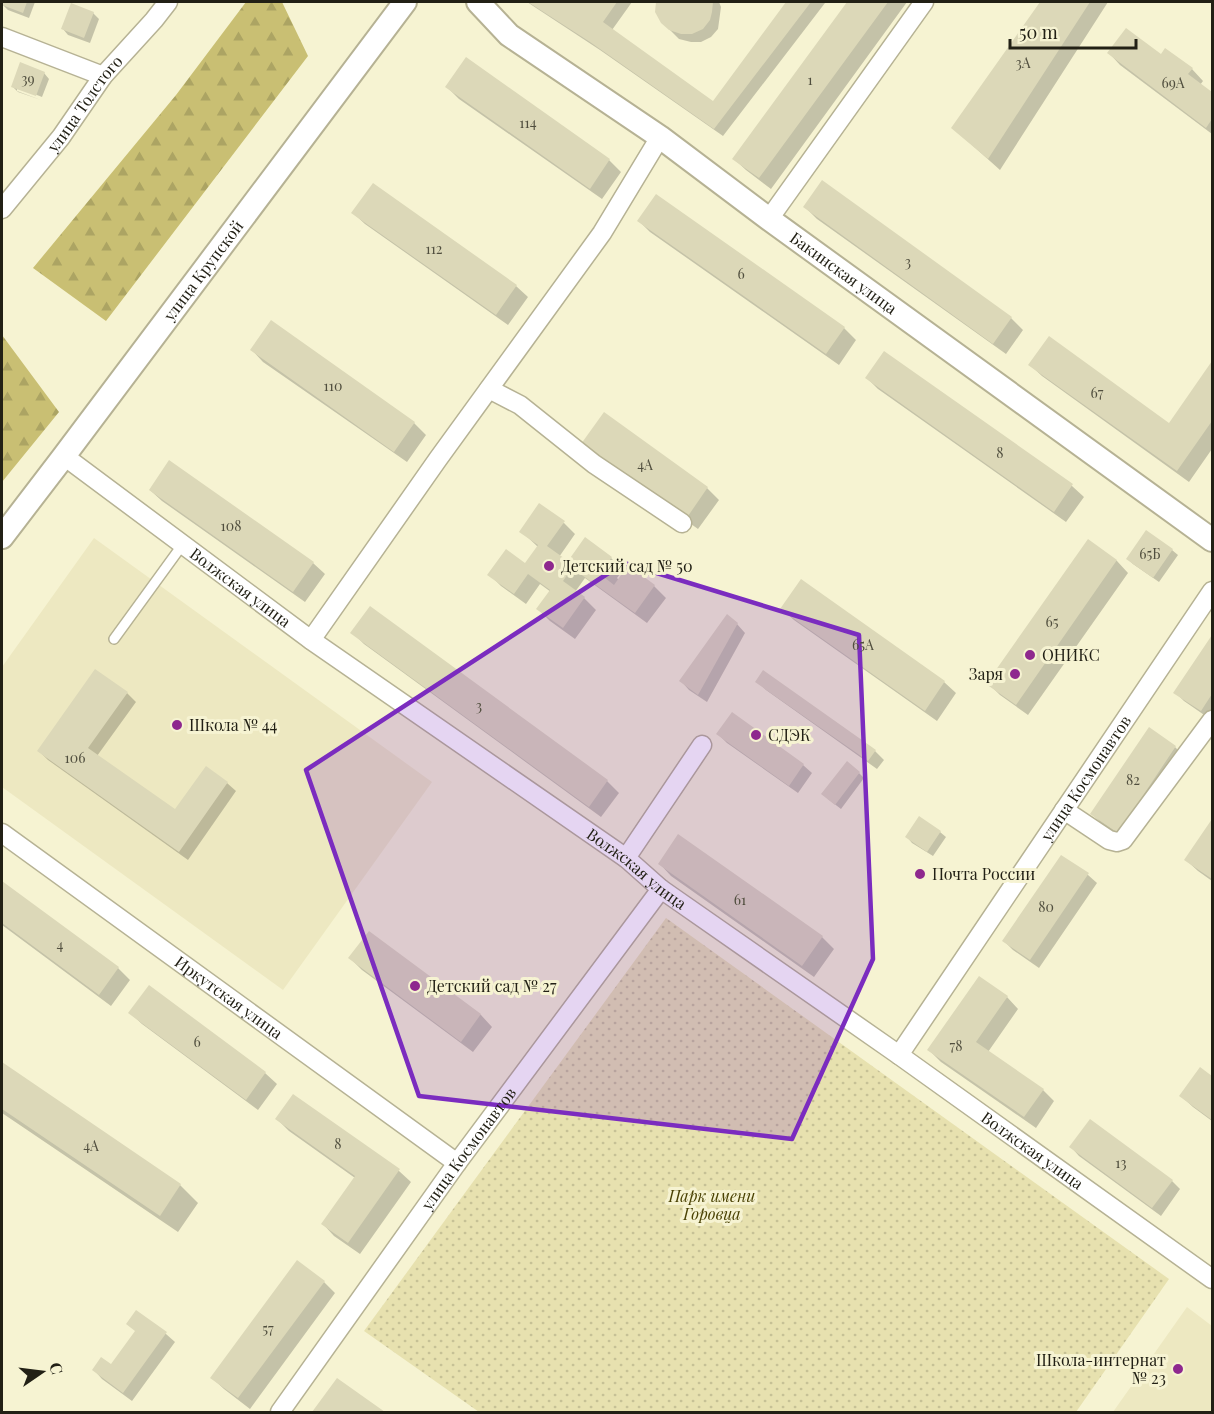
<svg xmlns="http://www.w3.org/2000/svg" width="1214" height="1414" font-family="'Playfair Display',serif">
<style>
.built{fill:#ede8c1}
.forest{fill:url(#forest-firs)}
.park{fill:url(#park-dots)}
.shadow{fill:#0003}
.building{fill:#dcd8b8}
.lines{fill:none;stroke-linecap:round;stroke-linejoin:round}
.service-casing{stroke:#b6b294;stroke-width:12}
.minor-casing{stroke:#b6b294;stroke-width:21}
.tertiary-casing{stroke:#b6b294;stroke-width:26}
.service{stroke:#fff;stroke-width:9}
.minor{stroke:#fff;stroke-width:18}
.tertiary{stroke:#fff;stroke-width:22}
.marked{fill:#7b2cbf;fill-opacity:0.2;stroke:#7b2cbf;stroke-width:4.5;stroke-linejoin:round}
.poi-dot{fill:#8e288e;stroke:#f6f3d2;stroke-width:2}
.labels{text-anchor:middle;stroke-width:6;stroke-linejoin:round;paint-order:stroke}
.number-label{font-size:14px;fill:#504e3e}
.street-label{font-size:16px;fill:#222015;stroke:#f6f3d2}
.poi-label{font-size:16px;fill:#222015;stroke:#f6f3d2;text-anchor:start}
.park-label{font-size:16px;font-style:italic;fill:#4a4203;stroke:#f6f3d2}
</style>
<defs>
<pattern id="forest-firs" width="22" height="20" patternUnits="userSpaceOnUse" patternTransform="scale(1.5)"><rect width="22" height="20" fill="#c9bf73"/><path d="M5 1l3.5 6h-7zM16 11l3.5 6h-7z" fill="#aca463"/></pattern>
<pattern id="park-dots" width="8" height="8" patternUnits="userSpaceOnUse" patternTransform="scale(1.5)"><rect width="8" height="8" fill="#e7e1af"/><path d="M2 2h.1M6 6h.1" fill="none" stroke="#c6c196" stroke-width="1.8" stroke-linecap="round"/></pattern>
</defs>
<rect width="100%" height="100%" fill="#f6f3d2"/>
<!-- built -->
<path class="built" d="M94 538 432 782 283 990 2 787V667Z
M1187 1307 1212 1326V1412H1113Z"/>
<!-- forest -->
<path class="forest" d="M246 2H282L308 56 106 321 33 268 176 95Z
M2 335 59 412 2 482Z"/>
<!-- park -->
<path class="park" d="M666 918 1169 1279 1076 1412H479L364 1331Z"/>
<!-- shadow -->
<path class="shadow" d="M4 2H35L29 18 8 10 3 5Z
M527 2H632L612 30 713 103 788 2H823L825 3 723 136 600 50Z
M657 2H719L721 7 718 29 711 37 701 42H691L679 39 662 22 657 12Z
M849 2H907L771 189 746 170 734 159Z
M1042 2H1108L1000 170 953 128Z
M93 13 99 19 90 43 68 35 63 29Z
M1109 53 1161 56 1192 69 1203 81 1200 85 1212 94V134L1120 65Z
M467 59 609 160 621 172 602 199 459 99 447 87Z
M44 73 49 79 42 97 17 87V91L41 100 18 92 12 86Z
M822 182 1011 318 1023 330 1006 354 817 219 805 207Z
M656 196 844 328 856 340 839 365 650 232 639 221Z
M353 213 516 286 528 297 508 325 365 224Z
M252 350 414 423 426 435 407 462 263 362Z
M884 353 1072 486 1084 497 1066 522 878 389 867 378Z
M1212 364V449L1189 482 1042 376 1030 365 1169 425Z
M605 414 707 488 719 500 698 529 595 455Z
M150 490 313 563 325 574 305 602 162 501Z
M564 523 575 534 559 557 568 563 611 558 623 570 617 578 619 580 654 586 666 598 647 623 585 578 575 592 584 598 596 610 575 639 550 621 538 609 551 592 540 584 526 604 501 586 489 574 525 565 538 547 521 531Z
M1146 532 1172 550 1178 555 1159 582 1133 564 1128 559Z
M1088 541 1117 561 1128 573 1028 715 1000 695 988 683Z
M801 581 944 682 956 693 937 721 794 620 782 609Z
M370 608 607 781 619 793 601 817 364 644 352 632Z
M737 624 745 633 707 702 689 690 681 681Z
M1212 637V715L1210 719 1184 701 1175 692Z
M757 681 875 751 884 760 877 769 766 690Z
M127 693 136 702 97 756 175 811 227 783 236 791 188 860 48 760 39 751Z
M718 734 803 765 812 773 798 793 727 743Z
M1175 747 1184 756 1127 840 1100 822 1092 814Z
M859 773 864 778 841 809 828 799Z
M1212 821V881L1198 871 1186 860Z
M940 832 946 837 933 856 912 843 907 837Z
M1061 857 1088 875 1097 883 1039 968 1013 950 1004 941Z
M660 864 822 937 834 949 814 977 671 876Z
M2 883 118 968 130 980 111 1006 2 925Z
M369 933 481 1015 492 1027 473 1052 362 970 350 958Z
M1007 997 1018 1009 988 1052 1043 1090 1054 1101 1036 1128 941 1062 929 1050Z
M130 1013 265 1073 277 1084 258 1110 142 1024Z
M2 1064 180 1185 198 1203 178 1232 2 1113Z
M1201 1069 1212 1078V1121L1193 1107 1181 1096Z
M294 1096 399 1171 411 1182 360 1254 334 1236 323 1224 355 1178 289 1131 277 1119Z
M1071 1147 1172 1181 1180 1189 1161 1216 1079 1156Z
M324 1282 335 1293 250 1409 224 1389 212 1378Z
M137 1312 166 1334 175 1342 132 1401 102 1379 94 1370 111 1366 136 1332Z
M337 1380 382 1412H314Z"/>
<!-- building -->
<path class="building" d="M3 2H27L23 13 2 5Z
M528 2H617L603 22 713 101 786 2H811L714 129 590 42Z
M656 2H713L712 12 710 20 703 29 692 34H681L669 30 661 23 655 12Z
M847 2H888L759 178 732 159Z
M1040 2H1090L988 159 951 128Z
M71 3 94 12 84 38 61 29Z
M1126 28 1161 54 1165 48 1193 68 1188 74 1212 92V119L1206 128 1107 53Z
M466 57 610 159 590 189 445 87Z
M20 62 45 72 36 96 11 87Z
M822 180 1012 317 993 344 803 207Z
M373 183 517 285 496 315 351 213Z
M656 194 845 327 826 354 637 221Z
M271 320 415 422 394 452 250 350Z
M1049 336 1169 423 1212 361V421L1177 471 1028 365Z
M884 351 1073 484 1054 512 865 378Z
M604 412 708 487 686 519 581 444Z
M169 460 314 562 293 592 149 490Z
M539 503 565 521 547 546 568 561 585 537 612 557 600 574 614 585 628 565 655 585 635 613 572 568 563 581 585 597 563 628 536 609 550 590 528 574 514 594 487 575 506 549 525 563 538 545 519 532Z
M1146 530 1173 549 1153 578 1126 559Z
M1088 539 1117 560 1016 705 986 684Z
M801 579 945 681 925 711 780 609Z
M370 606 608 780 589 807 350 633Z
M727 614 738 623 698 695 679 681Z
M1212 635V694L1201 711 1173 693Z
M95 669 128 692 88 748 175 809 206 766 228 782 179 852 37 751Z
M763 670 876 750 868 761 755 682Z
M732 712 804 764 789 786 716 734Z
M1149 727 1176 746 1118 833 1090 814Z
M847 761 860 772 835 805 821 794Z
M919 816 941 831 927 852 905 837Z
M1212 819V879L1184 860Z
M678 834 823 936 802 966 658 864Z
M1061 855 1089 873 1030 960 1002 941Z
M2 881 119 967 99 995 2 923Z
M369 931 481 1014 461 1042 348 958Z
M979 976 1008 996 976 1042 1044 1089 1024 1117 927 1050Z
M149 985 266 1072 246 1100 128 1013Z
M2 1062 181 1184 160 1216 2 1109Z
M1200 1067 1212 1076V1120L1179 1096Z
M293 1094 400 1169 348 1243 321 1224 355 1176 275 1119Z
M1090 1119 1173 1180 1152 1208 1069 1147Z
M297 1260 325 1281 238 1398 210 1378Z
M136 1310 167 1332 123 1393 92 1370 101 1357 111 1364 135 1331 126 1324Z
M337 1378 385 1412H312Z"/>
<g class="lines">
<!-- service casing -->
<g class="service-casing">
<path id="service" d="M114 639 183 544"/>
</g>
<!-- minor casing -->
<g class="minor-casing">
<g id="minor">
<path d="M2 37 103 76"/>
<path id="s1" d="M2 209 61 137 103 76 154 20 168 2"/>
<path d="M769 219 924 2"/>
<path d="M489 389 520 405 594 464 682 523"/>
<path id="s2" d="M64 456 311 640 626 858 661 889 899 1055 1212 1279"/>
<path d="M311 640 438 459 602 233 660 137"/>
<path d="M1064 810 1109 840 1117 842 1123 840 1212 720"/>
<path id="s3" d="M2 833 457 1163"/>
<path d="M626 858 702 745"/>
<path id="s4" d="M899 1055 1212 591"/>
<path id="s5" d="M280 1412 457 1163 661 889"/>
</g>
</g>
<!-- tertiary casing -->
<g class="tertiary-casing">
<g id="tertiary">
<path id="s6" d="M478 2 509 35 660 137 769 219 1212 540"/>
<path id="s7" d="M2 537 64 456 405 2"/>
</g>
</g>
<!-- service -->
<use href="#service" class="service"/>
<!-- minor -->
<use href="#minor" class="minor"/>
<!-- tertiary -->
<use href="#tertiary" class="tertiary"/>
</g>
<!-- marked area -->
<path class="marked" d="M624 563 859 635 873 959 792 1139 419 1096 306 770Z"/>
<!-- markers -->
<g class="poi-dot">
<circle cx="549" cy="566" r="6"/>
<circle cx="1030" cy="655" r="6"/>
<circle cx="1015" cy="674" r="6"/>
<circle cx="177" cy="725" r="6"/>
<circle cx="756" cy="735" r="6"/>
<circle cx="920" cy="874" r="6"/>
<circle cx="415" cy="986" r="6"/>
<circle cx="1178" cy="1369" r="6"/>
</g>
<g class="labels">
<!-- number labels -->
<g class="number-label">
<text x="1023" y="68">3А</text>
<text x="28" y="84">39</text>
<text x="810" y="85">1</text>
<text x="1173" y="88">69А</text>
<text x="528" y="128">114</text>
<text x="434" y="254">112</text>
<text x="908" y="267">3</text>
<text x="741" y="279">6</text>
<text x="333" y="391">110</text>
<text x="1097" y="398">67</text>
<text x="1000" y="458">8</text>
<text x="645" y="470">4А</text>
<text x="231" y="531">108</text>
<text x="1150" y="559">65Б</text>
<text x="1052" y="627">65</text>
<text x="863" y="650">65А</text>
<text x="479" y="711">3</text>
<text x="75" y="763">106</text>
<text x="1133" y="785">82</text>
<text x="740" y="905">61</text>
<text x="1046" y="912">80</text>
<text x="60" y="950">4</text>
<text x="197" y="1047">6</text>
<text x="956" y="1051">78</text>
<text x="338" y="1149">8</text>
<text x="91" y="1151">4А</text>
<text x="1121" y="1168">13</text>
<text x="268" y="1334">57</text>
</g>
<!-- street labels -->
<g class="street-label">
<text dy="6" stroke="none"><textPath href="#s1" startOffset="134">улица Толстого</textPath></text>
<text dy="6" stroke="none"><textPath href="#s7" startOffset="334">улица Крупской</textPath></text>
<text dy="6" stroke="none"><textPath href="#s6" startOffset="456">Бакинская улица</textPath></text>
<text dy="6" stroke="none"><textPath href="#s2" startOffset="220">Волжская улица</textPath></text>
<text dy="6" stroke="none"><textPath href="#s4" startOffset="334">улица Космонавтов</textPath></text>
<text dy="6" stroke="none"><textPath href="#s2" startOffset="706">Волжская улица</textPath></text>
<text dy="6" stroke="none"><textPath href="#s3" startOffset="280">Иркутская улица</textPath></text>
<text dy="6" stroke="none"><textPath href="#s5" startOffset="324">улица Космонавтов</textPath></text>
<text dy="6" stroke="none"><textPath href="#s2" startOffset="1192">Волжская улица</textPath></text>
</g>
<!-- poi labels -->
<g class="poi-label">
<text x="561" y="572">Детский сад № 50</text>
<text x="1042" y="661">ОНИКС</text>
<text x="1003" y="680" text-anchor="end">Заря</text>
<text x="189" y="731">Школа № 44</text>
<text x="768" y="741">СДЭК</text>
<text x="932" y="880">Почта России</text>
<text x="427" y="992">Детский сад № 27</text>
<text x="1166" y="1366" text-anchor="end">Школа-интернат<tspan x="1166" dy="18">№ 23</tspan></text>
</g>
<!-- park labels -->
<g class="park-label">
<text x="712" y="1202">Парк имени<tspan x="712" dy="18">Горовца</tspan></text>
</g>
</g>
<!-- border -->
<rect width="1214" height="1414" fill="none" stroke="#222015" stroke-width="6"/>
<!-- north arrow -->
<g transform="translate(42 1372) rotate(76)" stroke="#f6f3d2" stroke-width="4.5" paint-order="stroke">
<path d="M0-4.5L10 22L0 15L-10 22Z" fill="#222015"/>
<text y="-9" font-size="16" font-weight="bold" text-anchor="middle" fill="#222015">С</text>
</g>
<!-- scale -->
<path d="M1010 39v9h126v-9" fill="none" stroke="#222015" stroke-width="3"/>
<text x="1019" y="39" font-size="18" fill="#222015" stroke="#f6f3d2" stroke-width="4.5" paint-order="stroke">50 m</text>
</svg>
